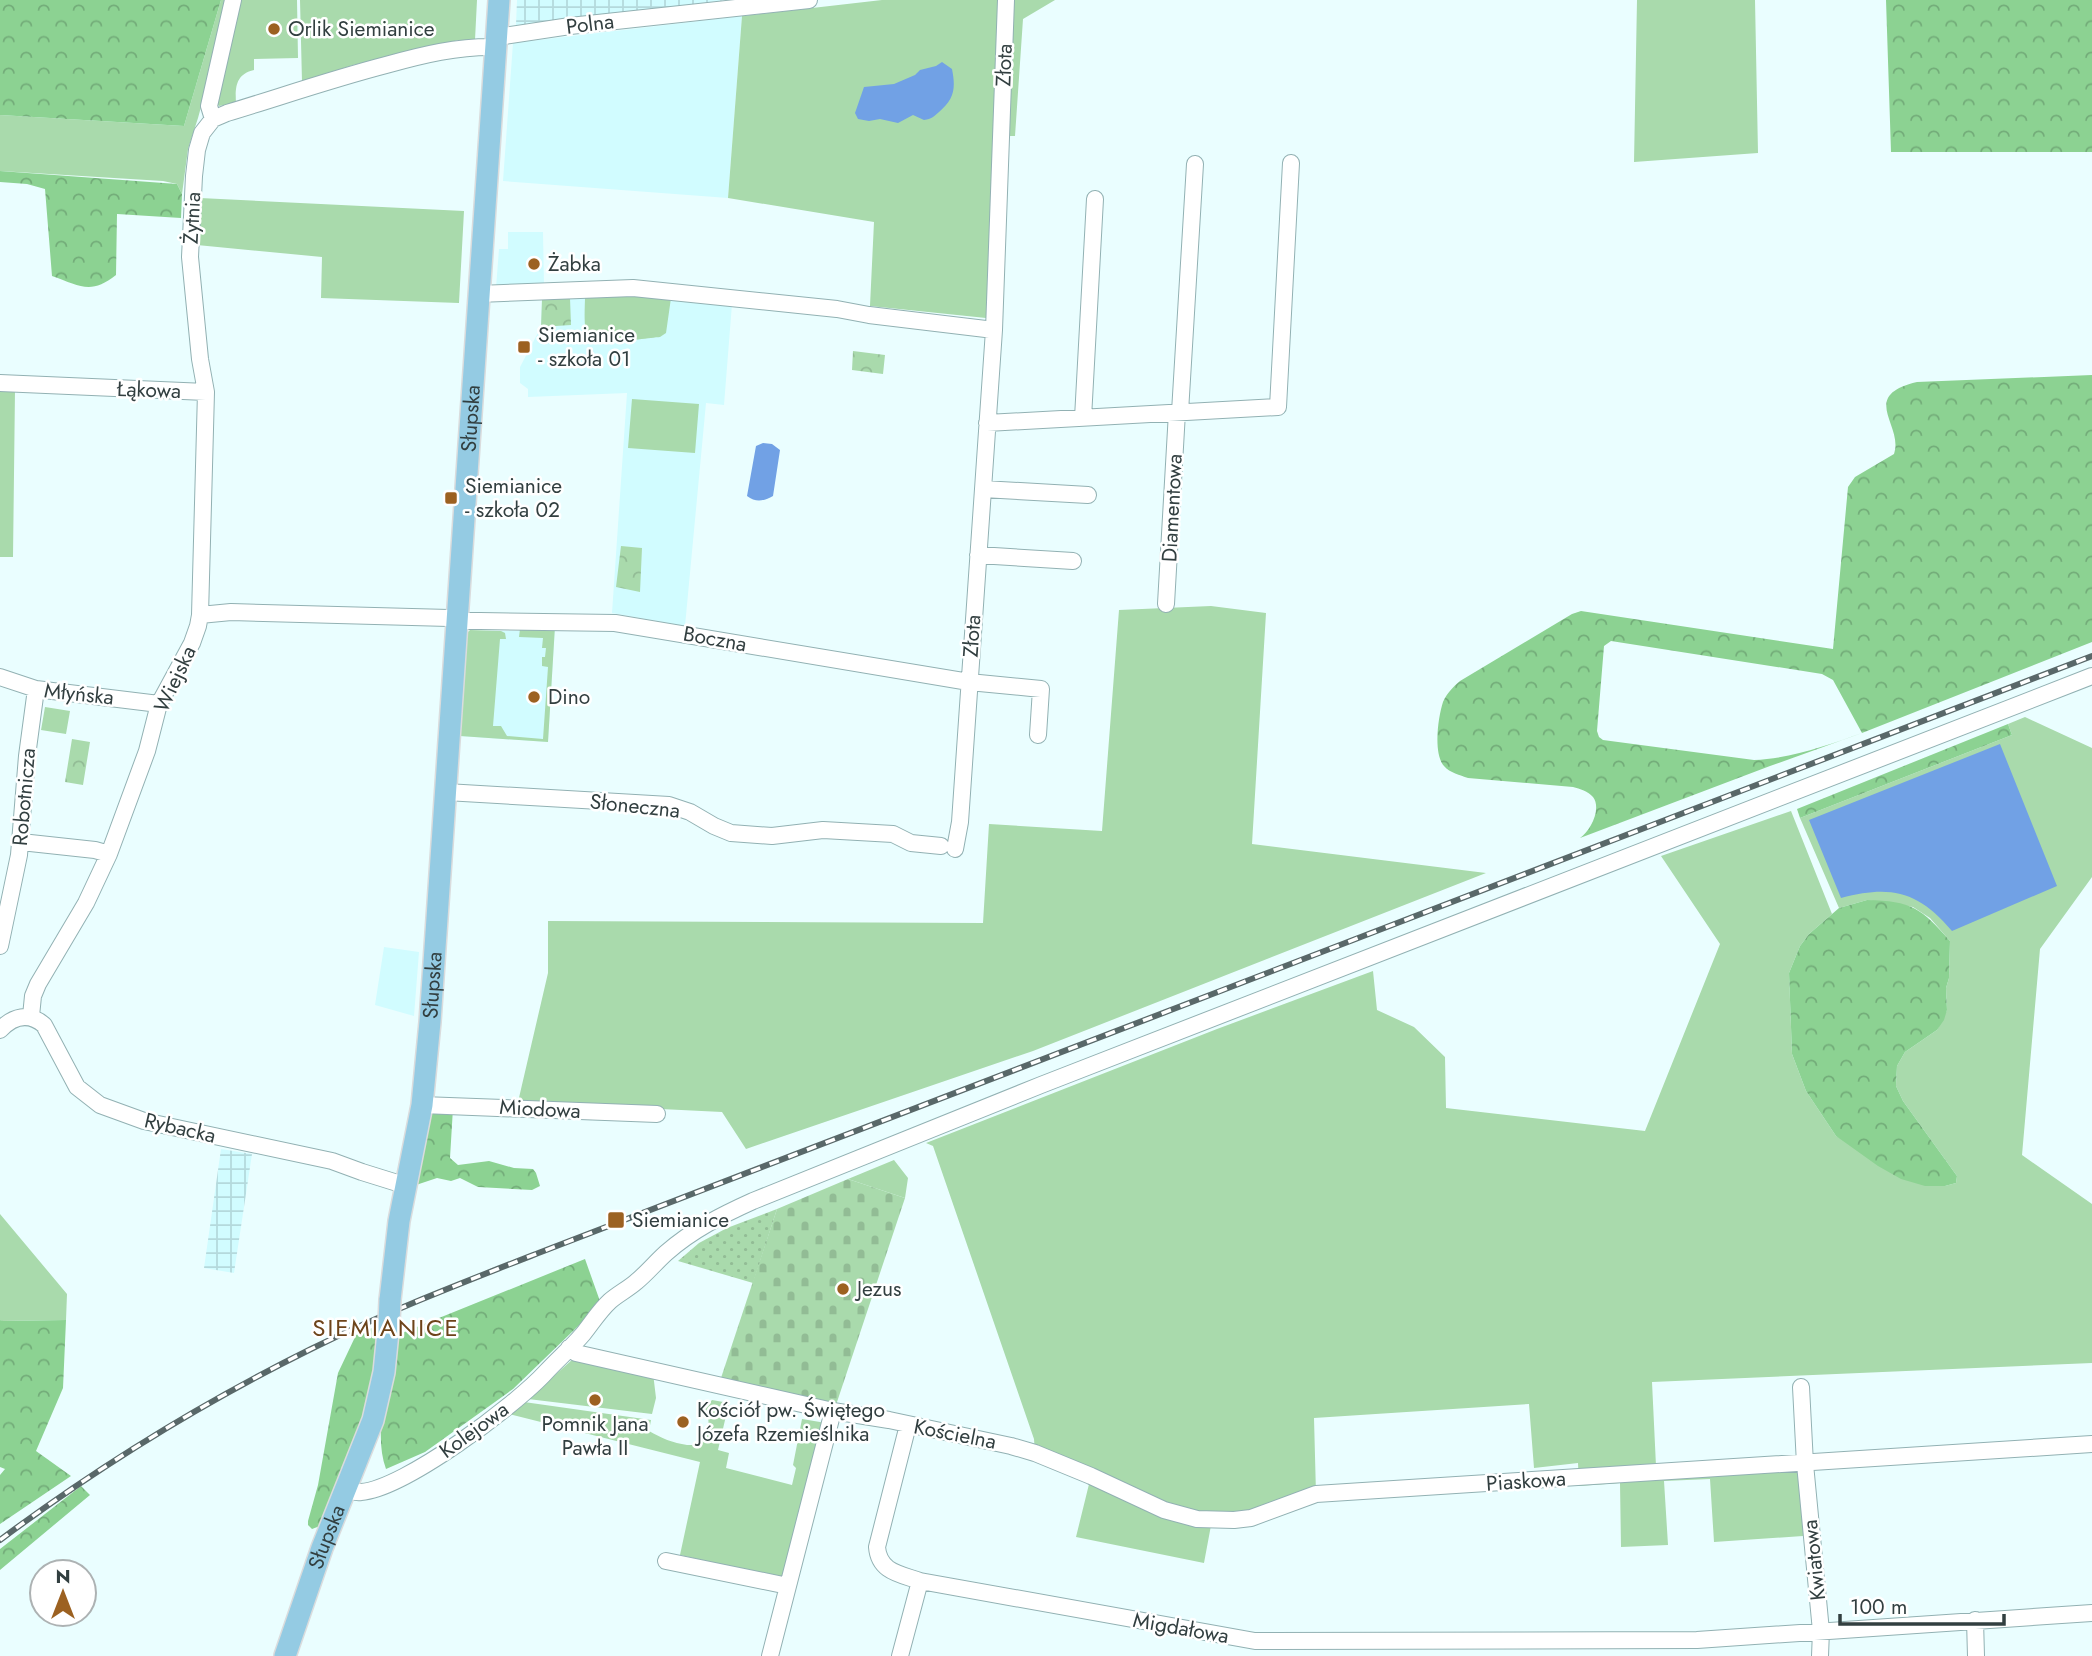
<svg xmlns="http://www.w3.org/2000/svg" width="2092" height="1656" font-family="Jost,sans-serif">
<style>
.built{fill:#d1fcff}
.industrial{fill:url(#industrial-grid)}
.grass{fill:#a9daac}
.forest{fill:url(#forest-crowns);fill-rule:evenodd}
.cemetery{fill:url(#cemetery-stones)}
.park{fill:url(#park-crowns)}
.garden{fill:url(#garden-dots)}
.water{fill:#71a1e5}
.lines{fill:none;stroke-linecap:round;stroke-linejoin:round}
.minor-casing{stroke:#92b1b3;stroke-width:18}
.major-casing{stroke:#dadcdd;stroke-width:24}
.minor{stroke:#fff;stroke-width:16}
.major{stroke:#94cbe3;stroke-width:21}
.rail-casing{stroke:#596869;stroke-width:6}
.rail{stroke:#fff;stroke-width:3.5;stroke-dasharray:10;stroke-linecap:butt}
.major-bridge-casing{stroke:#dadcdd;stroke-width:24;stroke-linecap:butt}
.major-bridge{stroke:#94cbe3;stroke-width:21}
.poi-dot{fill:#9c6121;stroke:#fff;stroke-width:2.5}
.labels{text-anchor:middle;stroke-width:5;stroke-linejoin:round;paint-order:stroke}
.street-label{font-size:21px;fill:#323f40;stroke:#fff}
.poi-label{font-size:21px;fill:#323f40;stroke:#fff;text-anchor:start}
.quarter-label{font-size:24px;letter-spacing:2px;fill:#6d441a;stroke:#fff}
</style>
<defs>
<pattern id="industrial-grid" width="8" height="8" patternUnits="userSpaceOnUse" patternTransform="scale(1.75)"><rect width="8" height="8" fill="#d1fcff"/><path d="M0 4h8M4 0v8" fill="none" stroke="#b4d9dc"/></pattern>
<pattern id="forest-crowns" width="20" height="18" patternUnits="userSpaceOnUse" patternTransform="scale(1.75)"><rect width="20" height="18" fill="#8cd292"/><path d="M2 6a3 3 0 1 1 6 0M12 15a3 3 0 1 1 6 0" fill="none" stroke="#73ac79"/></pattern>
<pattern id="cemetery-stones" width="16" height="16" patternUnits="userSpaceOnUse" patternTransform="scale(1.75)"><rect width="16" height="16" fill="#a9daac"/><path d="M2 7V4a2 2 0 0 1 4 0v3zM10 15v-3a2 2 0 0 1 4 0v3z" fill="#92bc95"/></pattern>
<pattern id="park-crowns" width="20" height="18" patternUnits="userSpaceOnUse" patternTransform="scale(1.75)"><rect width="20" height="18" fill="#a9daac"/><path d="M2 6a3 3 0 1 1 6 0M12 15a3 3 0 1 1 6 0" fill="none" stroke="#92bc95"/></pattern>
<pattern id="garden-dots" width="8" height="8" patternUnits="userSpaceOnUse" patternTransform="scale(1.75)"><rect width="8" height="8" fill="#a9daac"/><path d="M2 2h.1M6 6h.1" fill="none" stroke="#92bc95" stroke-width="1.8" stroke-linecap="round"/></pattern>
</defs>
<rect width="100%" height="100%" fill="#eafeff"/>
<!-- built -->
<path class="built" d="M742 16 728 198 503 181 513 43Z
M508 232H543L544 286 496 288 499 249H508Z
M630 295 732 304 724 405 706 403 685 626 612 613 627 393 528 397V389L520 383V367L541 327 542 299Z
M555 626 548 742 460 736 468 631H519L522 627Z
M384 947 419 952 414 1016 375 1005Z"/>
<!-- industrial -->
<path class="industrial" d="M517 0H727L516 25Z
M221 1149 252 1154 234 1273 204 1268Z"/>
<!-- grass -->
<path class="grass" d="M221 0H230L198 118 188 149 182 194 177 184 163 181 0 171V115L184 126Z
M239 0H297L298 58 254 59V70C236 74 235 87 236 103L219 106 216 103Z
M300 0H477L475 40H459L353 65 302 82Z
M882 0H998L992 231 986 318 870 306 874 222 728 198 742 16Z
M1006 0H1055L1023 19 1015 136H1002Z
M1637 0H1755L1758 153 1634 162Z
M200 198 464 211 459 303 321 298 322 257 197 245Z
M630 295 671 298 666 333 660 337C646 338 595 347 588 336 583 330 585 306 585 297Z
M0 389 15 390 13 557H0Z
M632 399 699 404 695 453 628 448Z
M1211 606 1266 613 1252 844 1486 873 1033 1051 746 1149 722 1112 518 1102 548 973V921L983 923 989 824 1102 831 1119 610Z
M555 626 548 742 460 736 467 633 470 630 501 631 505 633 506 639H500L493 726H501L507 736 543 739 548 667 542 666V657H545L546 648H542L543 638 519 637 520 629Z
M45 707 70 711 66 734 41 730Z
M2025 717 2092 748V877L2040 949 2022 1155 2092 1204V1363L1652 1382 1656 1466 1810 1459 1817 1535 1714 1542 1710 1479 1664 1481 1668 1545 1621 1547 1620 1483 1579 1486 1578 1463 1534 1468 1529 1404 1314 1418 1316 1494 1212 1520 1204 1563 1076 1537 1091 1476 1035 1453 1034 1439 933 1146 926 1143 1217 1029 1373 971 1377 1010 1414 1027 1445 1057 1446 1108 1645 1131 1720 944 1661 856 1791 811 1832 914 1809 934 1800 946 1789 973 1792 1054 1806 1091 1836 1136 1945 1186 1956 1183 1957 1176 1903 1101 1896 1086 1897 1066 1905 1052 1937 1030 1947 1010 1946 988 1949 978 1950 941 1930 918 1913 907 1867 900 1839 908 1800 818 2012 735 2008 724Z
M894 1160 908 1178 905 1198 848 1179Z
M0 1214 67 1294 66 1320 2 1321 0 1320Z
M573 1359 653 1373 656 1398 652 1414 528 1399Z
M712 1400 729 1403 718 1450 729 1453 726 1468 792 1485 796 1468 793 1465 802 1419 826 1423 786 1579 680 1555 700 1462 509 1414 524 1402 651 1420 649 1431C661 1438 673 1443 687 1445 708 1447 714 1424 704 1409Z"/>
<!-- forest -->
<path class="forest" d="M0 0H221L184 126 0 115Z
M1886 0H2092V152H1891Z
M0 171 177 184 182 194 181 218 117 214 116 275C91 295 80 286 52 276L45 189 27 184 0 182Z
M2092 375V642L1862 733 1770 766 1580 838C1590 831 1602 809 1593 797 1588 791 1580 789 1573 787L1468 778C1460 775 1450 773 1444 766 1433 754 1438 717 1443 702 1447 693 1453 687 1460 681L1572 614 1581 611 1833 649 1848 487 1855 477 1894 454C1904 425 1858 396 1917 382ZM1611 641 1822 674 1833 680 1862 733C1828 745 1790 759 1754 760L1603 740 1599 737 1597 731 1604 646Z
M2008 724 2012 735 1800 818 1797 809Z
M1867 900C1912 901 1921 908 1950 941L1949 978 1946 988 1947 1010 1944 1020 1937 1030 1905 1052 1897 1066 1896 1086 1903 1101 1957 1176 1956 1183 1945 1186H1925L1901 1179 1878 1166 1836 1136 1806 1091 1792 1054 1789 973 1800 946 1809 934 1839 908Z
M433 1108H453L450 1158 458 1165 489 1161 514 1168 533 1169 536 1173 540 1186 532 1190 478 1187 460 1178 451 1181 437 1178 416 1185Z
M585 1259 601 1304 513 1389 425 1452 386 1469C372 1431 390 1375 397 1335Z
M0 1320 3 1321 66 1320 63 1388 36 1451 71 1476 0 1524V1475L5 1469 0 1467Z
M379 1325 377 1358 363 1419 320 1526 312 1529 308 1525V1521L318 1485 338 1373 356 1335Z
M81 1486 90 1495 0 1570V1549Z"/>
<!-- cemetery -->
<path class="cemetery" d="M848 1179 905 1198 835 1408 719 1384 777 1209Z"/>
<!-- park -->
<path class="park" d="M570 298 571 325 541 327 542 299Z
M853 351 885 355 883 374 852 370Z
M621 546 642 548 640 592 616 587Z
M72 739 90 742 83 785 65 782Z"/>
<!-- garden -->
<path class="garden" d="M777 1209 753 1283 678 1261 699 1243 727 1228Z"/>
<!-- water -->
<path class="water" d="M942 62 952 69C956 89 954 99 939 112 933 117 932 119 924 120L913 115 898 123 880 119 869 121 858 119 855 113 864 87 894 84 915 75 920 70 936 66Z
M763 443 772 444 780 450 773 496C764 501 756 503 747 496L756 446Z
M2000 744 2057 886 1952 931C1918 891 1891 885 1841 898L1809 820Z"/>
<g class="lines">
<!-- minor casing -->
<g class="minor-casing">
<path id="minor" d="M497 37 570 26 809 0
M213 119 209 106 233 0
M478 294 633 288 837 309 869 315 994 330
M0 383 206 392
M1180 412 1195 164
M1083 418 1095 199
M987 423 1278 407 1291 163
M983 489 1088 495
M978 555 1073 561
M1166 604 1177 412
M200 615 206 392 200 359 190 257 194 176 197 150 202 133 213 119 227 113C280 97 332 79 386 65 422 55 458 46 496 47
M0 677 36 689 159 704
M446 792 669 805 690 812 714 826 731 833 772 836 823 830 893 834 911 843 941 846
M21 842 95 850 109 854
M955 849 960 822 994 330 1006 0
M0 946 19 855 27 756 36 689
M31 1016 33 996 38 984 86 903 109 854 147 751 159 704 192 643 198 626 200 615 231 612 449 618 457 621H480L615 623 969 682 1041 689 1038 735
M0 1030C13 1016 29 1012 44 1025L77 1087 100 1105 144 1121 332 1161 362 1172 407 1186
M422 1105 657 1114
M569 1348 576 1353 833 1411 889 1420 1011 1446 1035 1453 1091 1476 1164 1510 1197 1519 1234 1520 1251 1518 1316 1494 2092 1444
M1801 1387 1805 1464 1821 1631 1820 1656
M908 1425 877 1547C879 1572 900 1574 920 1581L1255 1641 1697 1640 2092 1613
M345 1489C350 1491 355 1493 361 1492 404 1489 516 1405 546 1372 558 1359 572 1347 583 1334 592 1323 599 1311 610 1301 618 1294 628 1289 636 1282 647 1273 656 1262 666 1253 692 1230 722 1215 753 1201L1041 1085 2092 676
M666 1561 788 1586
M1975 1620 1976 1656
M770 1656 833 1411
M900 1656 920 1581"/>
</g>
<!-- major casing -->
<g class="major-casing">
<g id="major">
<path id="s1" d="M390 1300 399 1221 422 1105 430 1022 499 0"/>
<path id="s2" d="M285 1656 322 1548 373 1420 384 1372 389 1322"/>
</g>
</g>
<!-- minor -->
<use href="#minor" class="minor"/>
<!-- major -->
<use href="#major" class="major"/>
<!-- rail casing -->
<g class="rail-casing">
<path id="rail" d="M0 1540C98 1467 202 1403 311 1349 386 1312 464 1282 541 1252L2092 656"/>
</g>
<!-- rail -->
<use href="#rail" class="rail"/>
<!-- major-bridge casing -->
<g class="major-bridge-casing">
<path id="major-bridge" d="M389 1322 390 1300"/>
</g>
<!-- major-bridge -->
<use href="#major-bridge" class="major-bridge"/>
</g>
<!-- markers -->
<g class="poi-dot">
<circle cx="274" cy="29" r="7"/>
<circle cx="534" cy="264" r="7"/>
<rect x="517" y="340" width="14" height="14" rx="3.5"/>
<rect x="444" y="491" width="14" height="14" rx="3.5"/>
<circle cx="534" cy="697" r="7"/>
<rect x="607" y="1211" width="18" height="18" rx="3.5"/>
<circle cx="843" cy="1289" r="7"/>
<circle cx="595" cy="1400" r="7"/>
<circle cx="683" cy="1422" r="7"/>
</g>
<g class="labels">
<!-- street labels -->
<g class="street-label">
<text transform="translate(590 24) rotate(-7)" y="7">Polna</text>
<text transform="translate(1004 65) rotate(-88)" y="7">Złota</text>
<text transform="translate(192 218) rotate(-87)" y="7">Żytnia</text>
<text transform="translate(149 390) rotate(2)" y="7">Łąkowa</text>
<text dy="7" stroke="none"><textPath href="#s1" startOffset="886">Słupska</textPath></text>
<text transform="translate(1172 508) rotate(-87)" y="7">Diamentowa</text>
<text transform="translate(972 636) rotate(-86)" y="7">Złota</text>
<text transform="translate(715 639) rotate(10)" y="7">Boczna</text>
<text transform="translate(175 679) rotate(-65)" y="7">Wiejska</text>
<text transform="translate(79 694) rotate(6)" y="7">Młyńska</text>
<text transform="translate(24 797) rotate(-85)" y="7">Robotnicza</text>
<text transform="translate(635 806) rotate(6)" y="7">Słoneczna</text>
<text dy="7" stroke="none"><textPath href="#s1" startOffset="318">Słupska</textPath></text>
<text transform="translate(540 1109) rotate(3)" y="7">Miodowa</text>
<text transform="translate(180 1128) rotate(13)" y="7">Rybacka</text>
<text transform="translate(474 1430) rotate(-36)" y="7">Kolejowa</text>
<text transform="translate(955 1434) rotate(11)" y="7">Kościelna</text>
<text transform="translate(1526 1481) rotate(-4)" y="7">Piaskowa</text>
<text dy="7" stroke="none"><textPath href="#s2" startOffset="126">Słupska</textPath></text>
<text transform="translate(1814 1560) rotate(-96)" y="7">Kwiatowa</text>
<text transform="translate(1181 1628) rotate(10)" y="7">Migdałowa</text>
</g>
<!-- poi labels -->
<g class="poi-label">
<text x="288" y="36">Orlik Siemianice</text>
<text x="548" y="271">Żabka</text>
<text x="538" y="342">Siemianice<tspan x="538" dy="24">- szkoła 01</tspan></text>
<text x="465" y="493">Siemianice<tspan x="465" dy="24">- szkoła 02</tspan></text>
<text x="548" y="704">Dino</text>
<text x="632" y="1227">Siemianice</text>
<text x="857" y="1296">Jezus</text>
<text x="697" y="1417">Kościół pw. Świętego<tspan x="697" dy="24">Józefa Rzemieślnika</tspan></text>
<text x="595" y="1431" text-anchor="middle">Pomnik Jana<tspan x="595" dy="24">Pawła II</tspan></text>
</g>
<!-- quarter labels -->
<g class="quarter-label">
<text x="386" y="1336">SIEMIANICE</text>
</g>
</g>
<!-- north arrow -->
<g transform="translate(63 1593)"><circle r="33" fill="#ffffff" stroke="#adb2b3" stroke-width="2"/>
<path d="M0-5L12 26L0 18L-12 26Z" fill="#9c6121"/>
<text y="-10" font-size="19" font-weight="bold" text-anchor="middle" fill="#323f40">N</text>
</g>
<!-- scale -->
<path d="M1840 1614v10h164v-10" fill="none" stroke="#323f40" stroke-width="3.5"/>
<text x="1850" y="1614" font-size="21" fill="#323f40" stroke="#ffffff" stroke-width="5" paint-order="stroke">100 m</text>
</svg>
